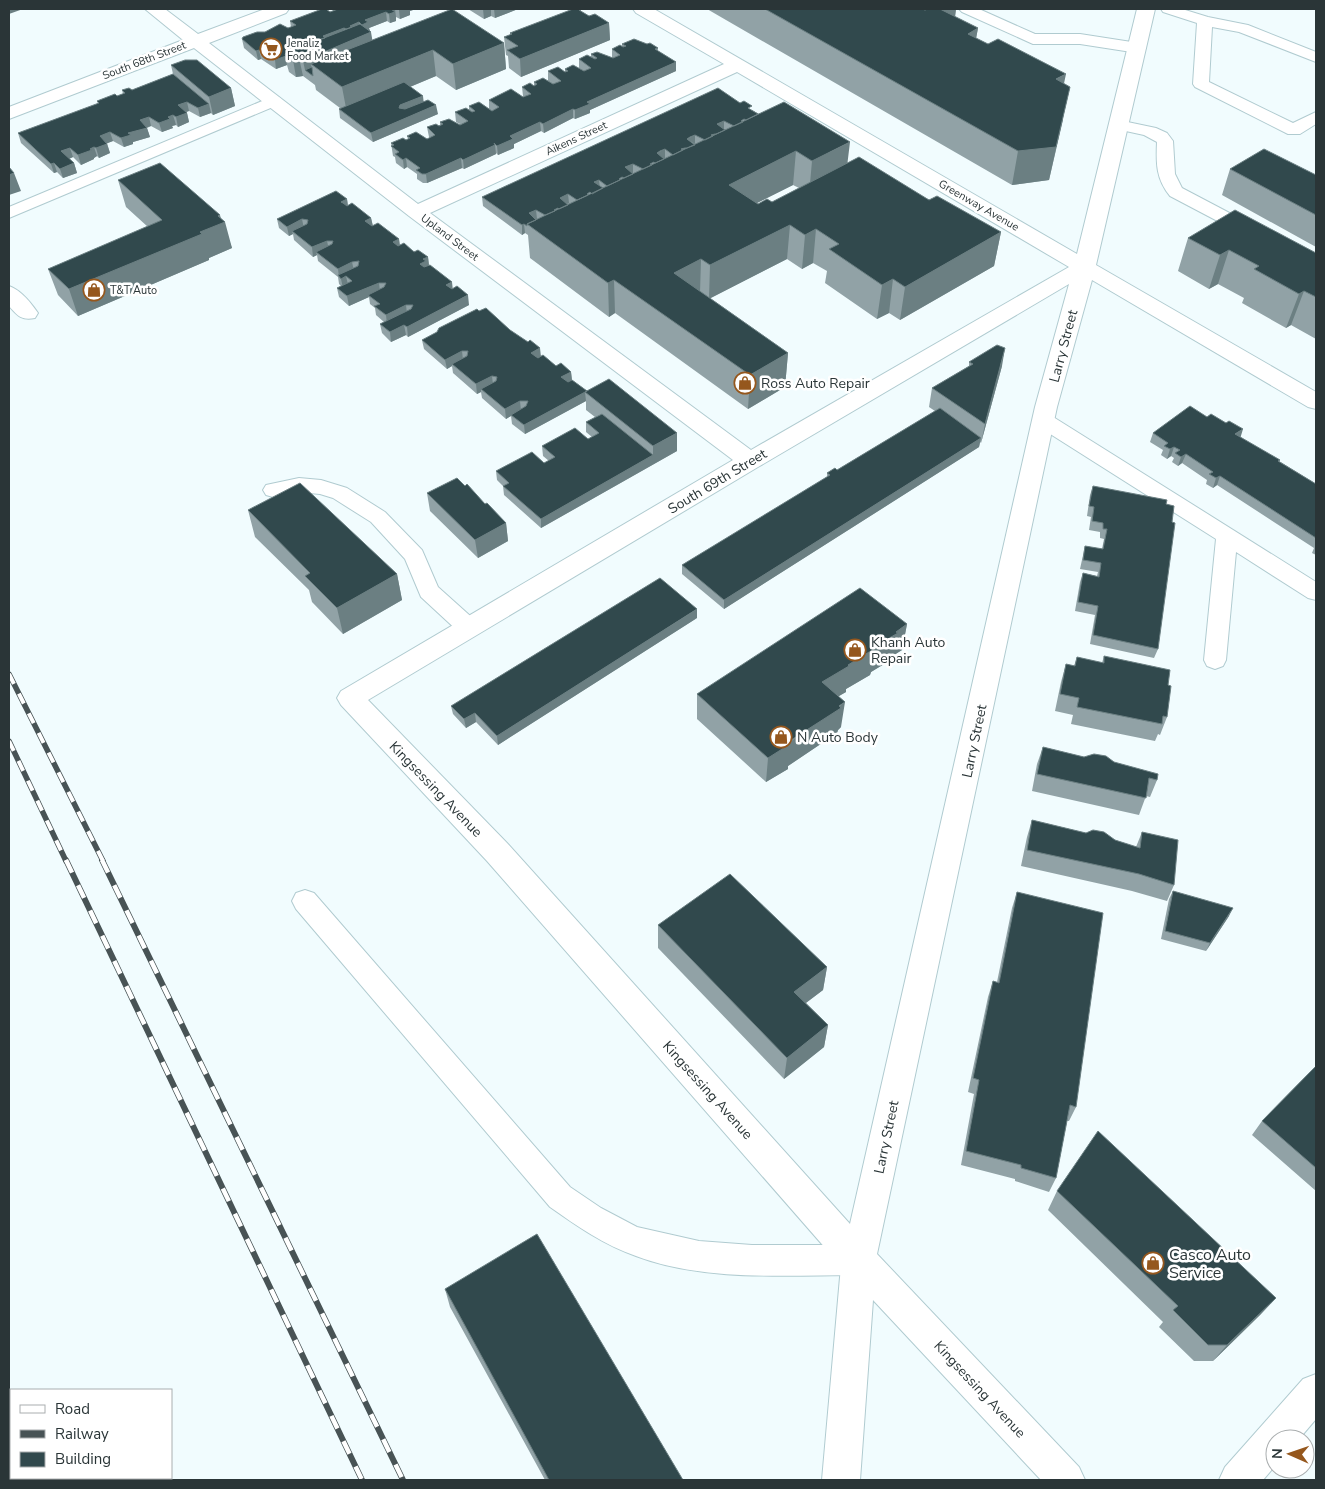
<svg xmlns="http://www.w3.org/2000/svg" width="1325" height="1489" font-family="'Nunito Sans',sans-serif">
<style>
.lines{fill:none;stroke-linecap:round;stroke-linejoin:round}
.lane-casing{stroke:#b0cbd0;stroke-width:2}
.street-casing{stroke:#b0cbd0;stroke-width:2}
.secondary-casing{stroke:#b0cbd0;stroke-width:2}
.lane{fill:#fff;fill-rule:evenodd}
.street{fill:#fff;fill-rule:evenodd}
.secondary{fill:#fff;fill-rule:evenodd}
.rail-far1-casing{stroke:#485355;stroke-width:5.5}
.rail-casing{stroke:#485355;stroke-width:6}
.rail-far1{stroke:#fff;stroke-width:4;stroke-dasharray:11;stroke-linecap:butt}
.rail{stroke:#fff;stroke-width:4.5;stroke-dasharray:14;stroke-linecap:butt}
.wall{fill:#91a2a6;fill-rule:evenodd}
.shaded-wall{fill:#6b7f82}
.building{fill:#31494d;stroke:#6b7f82}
.labels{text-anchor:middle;stroke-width:5;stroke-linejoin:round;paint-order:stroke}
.far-poi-label{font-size:11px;fill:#2a3537;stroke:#fff;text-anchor:start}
.far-street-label{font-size:11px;fill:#2a3537;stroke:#fff}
.street-label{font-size:14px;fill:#2a3537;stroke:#fff}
.poi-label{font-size:14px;fill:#2a3537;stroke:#fff;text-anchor:start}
.near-poi-label{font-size:16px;fill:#2a3537;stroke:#fff;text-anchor:start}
</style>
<rect width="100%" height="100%" fill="#f1fcfe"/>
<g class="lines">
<!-- lane casing -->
<g class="lane-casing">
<path id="lane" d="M959 9H979L1035 34H1080L1138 43 1143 45 1146 48 1143 51 1138 53 1080 44H1033L962 12Z
M1161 9H1182L1208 17 1248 25 1316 52V62L1239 32 1212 27 1209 82 1293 123 1316 112V124L1300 134H1288L1195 87 1193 84 1197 23 1163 12Z
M274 96 280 98 282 101 280 104 9 218V207Z
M1118 120 1156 128 1167 133 1173 141 1175 174 1182 188 1258 228 1261 232 1258 236 1252 237 1246 236 1170 196C1156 179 1156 163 1157 142L1144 135 1112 128 1110 125 1112 122Z
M1043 413 1050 415 1316 582V600L1308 598 1236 552 1226 660 1223 666 1215 669 1207 666 1204 660 1216 539 1036 425 1033 420 1036 415Z
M299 478 321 480 347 488 385 512 422 550 438 587 477 622 480 628 477 634 469 636 461 634 421 597 405 559 371 522 333 498 320 494 299 492 273 497 266 495 263 490 266 485Z
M305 890 314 893 570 1187 601 1208 637 1227 699 1241 752 1245H859L870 1250 874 1260 870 1270 859 1275C786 1275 705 1282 636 1256 604 1245 577 1226 550 1207L296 909 292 901 296 893Z"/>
</g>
<!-- street casing -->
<g class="street-casing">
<path id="street" d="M145 9H165L198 34 265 9H289L286 13 209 43 418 204 724 64 636 13 633 9H654L1077 254 1137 9H1155L1096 265 1316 392V409L1308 407 1092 280 1057 407 877 1254 1079 1467 1085 1480H1041L873 1300 860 1480H822L841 1266 487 861 341 705 337 698 341 691 733 460 409 216 194 48 9 119V107L183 40ZM737 72 1069 267 751 450 430 213ZM1069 284 1035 407 850 1224 507 843 368 700 758 467Z
M9 286C21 290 31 303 38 313L35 318C21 321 17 315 9 306Z"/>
</g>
<!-- secondary casing -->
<g class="secondary-casing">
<path id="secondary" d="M1316 1374V1419L1299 1439H1275V1466L1263 1480H1219L1225 1467 1303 1379Z"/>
</g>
<!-- lane -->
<use href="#lane" class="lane"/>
<!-- street -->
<use href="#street" class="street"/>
<!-- secondary -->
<use href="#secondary" class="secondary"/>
<!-- rail-far1 casing -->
<g class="rail-far1-casing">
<path id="rail-far1" d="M9 674 103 861
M9 741 66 861"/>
</g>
<!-- rail casing -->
<g class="rail-casing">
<path id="rail" d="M66 860 362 1480
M102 860 403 1480"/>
</g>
<!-- rail-far1 -->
<use href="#rail-far1" class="rail-far1"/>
<!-- rail -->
<use href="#rail" class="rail"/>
</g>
<!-- wall -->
<path class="wall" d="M332 9H416L410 11V15L400 19 396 17V21L390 23 387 21 369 28 372 40 504 43 506 69 456 90 436 76 410 87 423 101 438 114 373 142 340 118 339 109 340 108 316 90 315 85 303 76 296 77 289 72 287 65 276 69 261 59 258 60 244 48 242 39 265 32 288 28 291 27 290 21 333 11Z
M468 9H518L495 18 491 16 484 19Z
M581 9V12L589 16 609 23 610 40 521 77 509 68 508 56 506 55 504 37 510 35V33Z
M707 9H956L955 17 978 28 976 38 1064 84 1063 120 1049 180 1012 185Z
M622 44H647L658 48V51L676 62V71L590 110V113L575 119 573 118 544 133 541 131 514 144V148L498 155 496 153V154L464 169 462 168 427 183H423L417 179V174L407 167 404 169 396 163 395 157 393 156 391 143 406 140 408 139 407 136 427 139 430 138 429 137 427 127 440 125V122L460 124 456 122 455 112 469 110V106L492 111 489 109V100L523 97H524L523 96 522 87 534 86V82L553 84 548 81V71L565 72V69L584 71 579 68V59L591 57V54L612 58V49L622 47Z
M171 65 231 88 235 106 213 115 211 113 200 117 189 111 186 112 187 113 189 122 178 127 176 125 172 126 173 128 162 132 151 126 147 128 150 137 133 142V144L124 147 113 141 107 143 110 153 99 158 97 156 94 158V159L81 165 73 157 69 159 74 163 77 173 63 178 57 172 54 173 21 143 18 133 98 104 97 101 117 96 123 94 122 90H132L173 74Z
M752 110 848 163 1001 232 994 266 900 320 889 313 877 319 825 283 827 271 813 263 802 269 787 259 710 298 788 353 785 387 748 409 615 313 609 317 530 258 528 235 525 233 522 235 483 206 482 197ZM793 185 799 188 772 202 758 204 757 203Z
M1230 169 1316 175V247L1222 195Z
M118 180 221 218 232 248 209 258V260L78 316 58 295 48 269 148 227 126 207Z
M347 199 348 205 371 218 373 226 399 239 400 245 428 257 429 265 469 305 408 337 406 335 391 342 382 333 380 324 384 322 376 315 375 308 370 304 369 297 349 306 339 297 337 288 341 286 339 284 338 277 318 261 317 255 313 257 294 240 293 234 289 236 279 228 277 219Z
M1188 238 1316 253V339L1291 325 1286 328 1242 303 1244 298 1218 284 1209 289 1178 271Z
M510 330 541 356 556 366 571 372 572 380 587 391 677 451 541 528 504 495 503 486 497 480 496 471 544 463 549 461 543 456 542 446 588 439 592 437 586 432V422L595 417 586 410V401L525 434 512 424 511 416 506 419 482 398 481 392 477 394 453 373 452 366 447 369 424 349 422 340Z
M969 362 1002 366 981 443 980 442 979 447 724 609 682 574V565L827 477V473L837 470 935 411 929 407 932 388 969 366Z
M1207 417 1240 437 1280 460 1279 461 1316 484V555L1312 553 1314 548 1217 485 1213 488 1206 484 1207 480 1182 463 1178 466 1172 462 1174 458 1171 456 1167 459 1161 455 1163 450 1150 442 1153 433Z
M1093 486 1158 649 1154 658 1090 644 1095 615 1075 611 1080 582 1083 573 1097 576 1098 572 1080 569 1085 546 1102 549 1104 539 1100 538V532L1089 530 1091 517 1087 516 1090 495Z
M427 493 485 504 506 523 508 541 478 558 430 511Z
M248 510 397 574 402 600 343 634 312 602 309 590 255 537Z
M697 618 498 745 476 722 466 728 453 714 451 706Z
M907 624 902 650 894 655V658L871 672 870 675 846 689V692L838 696 841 727 838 730 837 733 788 766V769L766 782 697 719V694Z
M1104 656 1168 685 1167 717 1160 735 1158 734 1155 741 1071 724 1073 715 1055 711 1061 682 1066 664 1074 666 1077 657 1102 663Z
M1043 747 1084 757 1157 780 1150 797 1146 796 1139 815 1032 791 1037 764Z
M1032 820 1115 840 1136 847 1142 832 1174 885 1167 901 1132 891 1021 866 1027 837Z
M1173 891 1229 916 1206 951 1161 939 1169 899Z
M1017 892 1076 1107 1069 1121H1067L1056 1178 1049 1192 1015 1181V1179L961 1165 974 1094 968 1092 988 997 993 981 997 982 1012 908Z
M658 925 827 967 823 990 806 1003 828 1025 824 1047 784 1079 658 948Z
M1316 1066V1191L1252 1135 1262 1121Z
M1057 1191 1276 1298 1260 1315 1213 1361H1194L1159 1327 1163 1322 1048 1210Z
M445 1289 683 1480H545L450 1307Z"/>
<!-- shaded-wall -->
<path class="shaded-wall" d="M9 9H23L9 14Z
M391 9H395L396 17V21L390 23 389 14Z
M402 9H416L410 11V15L400 19 399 10Z
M483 9H491V16L484 19Z
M494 9H518L495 18Z
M923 9H956L954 24 918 42Z
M386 12 387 21 369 28 370 31 364 34 362 25 365 20Z
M359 22 360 31 350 26Z
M609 23 610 40 521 77 520 59Z
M344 28 346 37 320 41 323 36Z
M978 28 972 61 968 34Z
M371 32 374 50 311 64 313 76 305 70 307 79 303 61Z
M316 39 317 48 308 42Z
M504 43 506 69 456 90 453 64Z
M301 45 303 54 299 58 303 76 296 77 293 60 288 50Z
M259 50 261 59 258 60 256 51Z
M433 50 436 76 347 113 342 87Z
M285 56 287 65 276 69 275 60Z
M676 62V71L590 110V113L575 119V110L587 102Z
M1066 74 1059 107 1056 79Z
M1070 87 1049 180 1012 185 1018 151Z
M231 88 235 106 213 115 209 97Z
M423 96 424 105 402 114 399 108 400 105Z
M187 102 189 111 180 114 178 105Z
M209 104 211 113 200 117 198 108Z
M436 105 438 114 373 142 371 133Z
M573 109V118L544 133 543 124Z
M187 113 189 122 178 127 176 117Z
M173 115 176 125 172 126 173 128 162 132 159 123 168 117Z
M149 117 151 126 142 129 140 120Z
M724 121V130L717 124Z
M540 122 541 131 514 144V148L498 155 497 146 510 136Z
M147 128 150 137 133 142V144L124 147 121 138 128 133Z
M110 132 113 141 103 145 100 136Z
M695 135V144L687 139Z
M850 142 846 175 809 195 812 161Z
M107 144 110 153 99 158 96 148Z
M495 145 496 154 464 169 463 160Z
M94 147 97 156 94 158V159L81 165 78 155Z
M70 148 73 157 64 161 61 151Z
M665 149V158L660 160 657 153Z
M796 151 793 185 727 218 729 185Z
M406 158 407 167 404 169 403 160Z
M461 158 462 168 427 183 426 174Z
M54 163 57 172 54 173 51 164Z
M74 163 77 173 63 178 60 169Z
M633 164V173L626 177 625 167Z
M14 173 21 191 9 195V175Z
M599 180 600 189 594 182Z
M568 194 569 203 561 207 560 198Z
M347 199 348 208 341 202Z
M536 210 537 219 530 222 529 213Z
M220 215 222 223 225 222 232 248 209 258V260L78 316 69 289 200 232Z
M371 218 373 227 365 221Z
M302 219 304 229 292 231 293 234 289 236 287 227Z
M524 224 525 233 522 235V225Z
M790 225 787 259 709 299 710 265Z
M816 229 813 263 802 269 805 235Z
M1001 232 994 266 900 320 905 287Z
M399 239 400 249 393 242Z
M327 241 329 250 316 252 317 255 313 257 312 247Z
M1229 250 1218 284 1209 289 1220 255Z
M428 257 429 266 427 271 420 264 423 259Z
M701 259 700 293 674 273Z
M352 262 354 271 339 277 338 269Z
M346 276 348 285 343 288 341 279Z
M893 279 889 313 877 319 882 285Z
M614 280 615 313 609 317 608 283Z
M452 282 453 291 446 285Z
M379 283 380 292 368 295 369 297 349 306 347 296Z
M1304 291 1291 325 1286 328 1299 294Z
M468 295 469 305 408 337 407 327Z
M406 305 407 314 387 324 386 315Z
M404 325 406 335 391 342 390 332Z
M540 348 541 357 532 362 531 353Z
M1005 348 1002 366 981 443 985 424Z
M462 351 463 360 452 364V366L447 369 445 360Z
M788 353 785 387 748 409 750 375Z
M571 372 572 381 562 387 561 377Z
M492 376 493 385 481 389V392L477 394 476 384Z
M585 392 586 401 525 434 524 425Z
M520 401 521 411 511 415V416L506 419 505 409Z
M1243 429 1240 439 1235 434Z
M677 433V451L541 528V519L653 455V446Z
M981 438 979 447 724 609V600Z
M1174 447 1171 456 1167 459 1170 449Z
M1186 454 1182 463 1178 466 1181 457Z
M1220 476 1217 485 1213 488 1216 478Z
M506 523 508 541 478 558 475 540Z
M397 574 402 600 343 634 337 608Z
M697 609V618L498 745 497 736Z
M907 624 902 650 894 655V658L871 672 870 675 846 689V692L819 708 822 682Z
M845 702 841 727 838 730 837 733 788 766V769L766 782 768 758Z
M475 713 476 722 466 728 464 719Z
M1233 908 1229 916 1206 951 1210 943Z
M827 967 823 990 791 1014 794 992Z
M828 1025 824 1047 784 1079 787 1058Z
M1276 1298 1260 1315 1213 1361 1227 1345Z"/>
<!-- building -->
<path class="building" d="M322 9H326L330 12 338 9H392H391L395 12 389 14 386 12 365 20 368 22 362 25 359 22 350 26 352 27 346 29 344 28 323 36 325 38 318 40 316 39 308 42 310 43 303 46 301 45 288 50 290 51 285 54 286 56 275 60 259 50 256 51 242 39 243 37 257 32H265L280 24 288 28 296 25 290 21Z
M452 9 504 43 453 64 433 50 342 87 311 64Z
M573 9H581L579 10 589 16 595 14 609 23 520 59 507 50 518 46 504 37 512 34 510 33Z
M765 9H923H922L925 10 928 9H940L978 28 968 34 988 44 998 39 1066 74 1056 79 1070 87 1056 147 1018 151Z
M360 24 371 32 303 61 299 58 293 60 285 54 288 52Z
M634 39 647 44 650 43 658 48 655 49 676 62 587 102 590 104 575 110 573 109 543 124 540 122 510 136 513 139 497 146 494 143 495 145 463 160 461 158 426 174H422L416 170 420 168 406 158 403 160 395 154 399 152 391 146 394 145 391 143 403 138 406 140 410 138 407 136 416 132 427 139 435 135 427 127 436 124 439 126 443 124 440 122 449 119 460 125 468 121 455 112 466 108 472 112 475 111 469 106 479 102 492 111 499 107 489 100 511 89 523 97 531 94 522 87 530 83 534 86 537 84 534 82 543 78 553 84 561 81 548 71 558 67 565 72 568 71 565 69 573 65 584 71 591 68 579 59 587 55 595 59 597 58 591 54 597 52 613 58 620 55 612 49 620 45 623 47 626 46 622 44Z
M185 60H197L231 88 209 97 171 65Z
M312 67 313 76 305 70Z
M173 74 209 104 198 108 187 102 178 105 187 113 176 117 173 115 168 117 170 119 159 123 149 117 140 120 147 128 128 133 131 135 121 138 110 132 100 136 107 144 96 148 94 147 90 149 92 150 78 155 70 148 61 151 74 163 60 169 54 163 51 164 18 133 99 103 97 101 115 94 117 96 125 93 122 90 129 88 132 90Z
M404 82 423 96 400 105 399 108 405 109 428 100 436 105 371 133 339 109Z
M718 88 740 103 744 101 752 106 748 108 758 114 746 120 744 119 741 121 743 122 734 126 724 121 717 124 725 130 716 134H715L711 135 713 136 705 140 695 135 690 137 687 139 695 145 687 148H685L681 149 683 150 673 155 665 149 660 151 657 153 664 159 655 163 654 162 650 164 652 165 643 169 633 164 625 167 633 174 624 178 622 177 619 179 620 180 607 186 599 180 594 182 603 188 592 194 590 192 587 194 588 195 577 200 568 194 560 198 568 205 559 209 558 208 554 210 555 211 545 215 536 210 529 213 536 220 527 224V226L524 224 522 225 482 197Z
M784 102 850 142 812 161 796 151 729 185 758 204 767 199 772 202 859 157 929 200 937 196 1001 232 905 287 893 279 882 285 829 249 839 244 816 229 805 235 790 225 710 265 701 259 674 273 788 353 750 375 614 280 608 283 527 224Z
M1264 149 1316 175V215L1230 169Z
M160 163 220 215 218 216 225 222 200 232 202 234 69 289 48 269 162 220 118 180Z
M9 167 14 173 9 175Z
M336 191 347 199 341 202 343 203 347 206 352 203 371 218 365 221 372 226 378 223 399 239 393 242 398 246 404 243 414 252 418 250 428 257 423 259 426 261 420 264 424 267 430 265 452 282 446 285 452 289 457 286 468 295 407 327 404 325 390 332 380 324 411 309 413 305H406L386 315 374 306 380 304 368 295 384 287 386 283H379L347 296 337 288 352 281 346 276 341 279 338 275 358 266 359 261 352 262 338 269 316 252 332 244 333 241H327L312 247 292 231 307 224 308 220 302 219 287 227 277 219Z
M1235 210 1316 253V297L1304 291 1299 294 1254 269 1259 266 1229 250 1220 255 1188 238Z
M486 308 510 330 528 342 530 340 540 348 531 353 535 356 538 358 543 355 556 366 561 363 571 372 561 377 568 382 572 380 587 391 524 425 511 415 526 406 528 401H520L505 409 481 389 496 381 497 377 492 376 476 384 452 364 467 356 468 351H462L445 360 422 340 437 332 439 328 477 309 479 311Z
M997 345 1005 348 985 424 932 388 973 364 969 362Z
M609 379 677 433 653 446 585 392Z
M1190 406 1207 417 1211 414 1226 423 1229 421 1243 429 1235 434 1280 460 1278 461 1316 484V538L1220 476 1216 478 1209 474 1213 472 1186 454 1181 457 1175 453 1180 450 1174 447 1170 449 1164 446 1168 443 1153 433Z
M940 408 981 438 724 600 682 565 830 475 827 473 835 468 837 470Z
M602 414 653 455 541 519 503 486 509 483 496 471 532 452 544 463 555 457 542 446 575 428 588 439 599 433 586 422Z
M457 478 465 486 467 484 485 504 487 503 506 523 475 540 427 493Z
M300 483 397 574 337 608 305 576 310 573 248 510Z
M1093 486 1167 500 1166 504 1174 506 1172 522 1175 523 1158 649 1093 635 1098 606 1078 602 1083 573 1099 577 1101 563 1083 560 1085 546 1103 549 1107 529H1103V523L1092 521 1094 507 1089 506Z
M660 578 697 609 497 736 475 713 464 719 451 706Z
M860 588 907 624 896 632 898 633 872 648 874 649 848 665 849 666 822 682 845 702 839 706 841 708 788 742 790 744 768 758 697 694Z
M1104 656 1170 670 1168 685 1171 686 1167 717 1163 716 1162 724 1077 707 1079 698 1060 694 1066 664 1075 666 1077 657 1104 663Z
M1043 747 1084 757 1094 754 1106 756 1114 762 1158 774 1157 780 1149 778 1146 798 1037 774Z
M1032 820 1086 833 1093 830 1104 832 1115 840 1140 848 1142 832 1178 840 1174 885 1139 874 1027 850Z
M730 874 827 967 794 992 828 1025 787 1058 658 925Z
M1173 891 1233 908 1210 943 1165 931Z
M1017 892 1103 913 1076 1107 1070 1105 1056 1178 1021 1168V1165L966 1151 979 1080 973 1078 993 981 999 983Z
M1316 1066V1168L1262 1121Z
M1098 1131 1276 1298 1227 1345H1208L1173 1310 1178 1306 1057 1191Z
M537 1234 683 1480H549L445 1289Z"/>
<!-- icons -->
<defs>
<g id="supermarket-ring" transform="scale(1.125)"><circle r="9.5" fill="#fff" stroke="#95571d" stroke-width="1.5"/><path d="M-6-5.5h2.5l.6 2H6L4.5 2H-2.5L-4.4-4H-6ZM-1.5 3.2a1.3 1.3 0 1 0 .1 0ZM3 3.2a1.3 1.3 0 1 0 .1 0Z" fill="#95571d"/></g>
<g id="shop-ring" transform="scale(1.125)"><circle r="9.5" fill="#fff" stroke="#95571d" stroke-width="1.5"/><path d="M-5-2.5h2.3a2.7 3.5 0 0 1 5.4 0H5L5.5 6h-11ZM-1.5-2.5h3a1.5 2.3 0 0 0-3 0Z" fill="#95571d"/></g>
</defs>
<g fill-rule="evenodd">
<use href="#supermarket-ring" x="271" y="49"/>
<use href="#shop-ring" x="94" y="290"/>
<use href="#shop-ring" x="745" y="383"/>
<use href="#shop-ring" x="855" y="650"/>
<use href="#shop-ring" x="781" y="737"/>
<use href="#shop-ring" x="1153" y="1263"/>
</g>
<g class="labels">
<!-- far-poi labels -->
<g class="far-poi-label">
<text x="287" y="47">Jenaliz<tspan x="287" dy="13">Food Market</tspan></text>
<text x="110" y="294">T&amp;T Auto</text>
</g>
<!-- far-street labels -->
<g class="far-street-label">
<text transform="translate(144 60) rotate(-21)" y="4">South 68th Street</text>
<text transform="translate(576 138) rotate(-25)" y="4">Aikens Street</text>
<text transform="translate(979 205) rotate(30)" y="4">Greenway Avenue</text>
<text transform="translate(450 237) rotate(37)" y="4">Upland Street</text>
</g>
<!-- street labels -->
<g class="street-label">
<text transform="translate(1063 346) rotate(-75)" y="5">Larry Street</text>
<text transform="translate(717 481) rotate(-31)" y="5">South 69th Street</text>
<text transform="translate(974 741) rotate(-78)" y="5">Larry Street</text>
<text transform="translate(436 789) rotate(46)" y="5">Kingsessing Avenue</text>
<text transform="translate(708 1090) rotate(48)" y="5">Kingsessing Avenue</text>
<text transform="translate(886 1137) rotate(-78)" y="5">Larry Street</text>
<text transform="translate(980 1389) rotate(47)" y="5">Kingsessing Avenue</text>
</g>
<!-- poi labels -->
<g class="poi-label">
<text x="761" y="388">Ross Auto Repair</text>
<text x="871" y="647">Khanh Auto<tspan x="871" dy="16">Repair</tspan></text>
<text x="797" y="742">N Auto Body</text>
</g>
<!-- near-poi labels -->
<g class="near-poi-label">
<text x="1169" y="1260">Casco Auto<tspan x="1169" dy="18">Service</tspan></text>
</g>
</g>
<!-- border -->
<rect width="1325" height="1489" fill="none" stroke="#2a3537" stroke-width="20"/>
<!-- legend -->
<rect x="10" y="1389" width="162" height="90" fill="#ffffff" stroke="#aaaeaf"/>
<rect x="20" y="1405" width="25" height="8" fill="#ffffff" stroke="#aaaeaf"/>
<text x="55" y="1414" font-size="15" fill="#2a3537">Road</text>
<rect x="20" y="1430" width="25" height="8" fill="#485355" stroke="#aaaeaf"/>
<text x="55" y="1439" font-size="15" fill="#2a3537">Railway</text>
<rect x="20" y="1452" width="25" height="15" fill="#31494d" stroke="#aaaeaf"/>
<text x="55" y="1464" font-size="15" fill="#2a3537">Building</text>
<!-- north arrow -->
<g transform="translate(1290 1454) rotate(272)"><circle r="24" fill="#ffffff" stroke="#aaaeaf"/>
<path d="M0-4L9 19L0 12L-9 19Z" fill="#95571d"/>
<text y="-8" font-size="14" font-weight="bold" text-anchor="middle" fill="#2a3537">N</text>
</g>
</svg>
